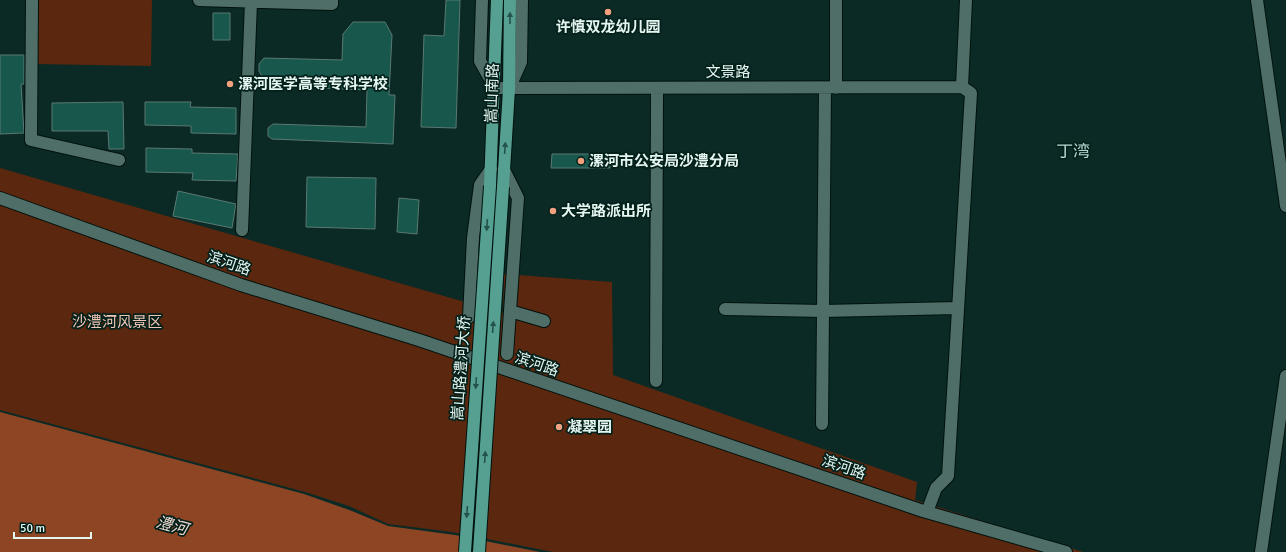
<svg xmlns="http://www.w3.org/2000/svg" width="1286" height="552" font-family="Signika,'Noto Sans SC',sans-serif">
<style>
.green{fill:#5b270e}
.water{fill:#8e4523}
.building{fill:#17574c;stroke:#5a7972}
.lines{fill:none;stroke-linecap:round;stroke-linejoin:round}
.minor-casing{stroke:#00120e;stroke-width:14}
.major-casing{stroke:#00120e;stroke-width:14}
.minor{stroke:#4f6e67;stroke-width:12}
.major{stroke:#56a092;stroke-width:12}
.major-bridge-casing{stroke:#00120e;stroke-width:14;stroke-linecap:butt}
.major-bridge{stroke:#56a092;stroke-width:12}
.oneway{fill:#24534b}
.poi-dot{fill:#f2a17e;stroke:#03201b;stroke-width:1.5}
.labels{text-anchor:middle;stroke-width:3.5;stroke-linejoin:round;paint-order:stroke}
.poi-label{font-size:15px;font-weight:bold;fill:#e5f6f1;stroke:#03201b;text-anchor:start}
.street-label{font-size:15px;fill:#e5f6f1;stroke:#03201b}
.park-label{font-size:15px;fill:#f2c6b4;stroke:#03201b}
.water-label{font-size:16px;font-style:italic;fill:#f1dad1;stroke:#03201b}
.quarter-label{font-size:17px;fill:#b5d7cf;stroke:#03201b}
</style>
<rect width="100%" height="100%" fill="#0c2a25"/>
<!-- green -->
<path class="green" d="M37 0H152L151 66 36 64Z
M0 168 503 313 504 274 612 282 613 375 917 482 915 500 1083 552H553L452 532 388 524 349 506 305 492 0 410Z"/>
<!-- water -->
<path class="water" d="M0 412 304 494 352 511 388 526 455 535 540 552H0Z"/>
<!-- building -->
<path class="building" d="M446 0H460L456 128 421 127 424 35 444 36Z
M213 13H230V40H213Z
M353 22H385L392 35 389 95H395L393 144 272 139 268 136V128L273 124 366 127 367 90 320 88 321 80 263 78 259 71V64L264 58 342 60 343 34Z
M0 55H24V84H21L24 133 0 134Z
M123 102 124 149H109L108 131H52V103Z
M145 102H191L190 107 236 108V134L191 133V126L145 125Z
M146 148 192 149V153L238 154 236 181 192 180 193 173 146 172Z
M552 154H610V168H551Z
M307 177 376 178 375 229 306 227Z
M178 191 236 204 232 228 173 216Z
M399 198 419 200 417 234 397 232Z"/>
<g class="lines">
<!-- minor casing -->
<g class="minor-casing">
<path id="minor" d="M32 0 31 140 119 160
M199 0 332 4V0
M482 0 480 61 495 88 962 87
M1257 0 1286 206
M962 87 966 0
M836 88V0
M509 89 521 62 522 0
M504 170 518 198 507 354
M0 198 241 285 419 340 923 511 1066 552
M242 230 251 2
M725 309 823 311 957 308
M510 311 544 321
M469 317 473 238 480 185 491 169
M656 381 657 88
M822 424 825 88
M927 512 936 488 948 476 971 93 962 87
M1261 552 1286 376"/>
</g>
<!-- major casing -->
<g class="major-casing">
<path id="major" d="M490 186 497 0
M503 187 509 89 510 0"/>
</g>
<!-- minor -->
<use href="#minor" class="minor"/>
<!-- major -->
<use href="#major" class="major"/>
<!-- major-bridge casing -->
<g class="major-bridge-casing">
<path id="major-bridge" d="M465 552 490 186
M479 552 503 187"/>
</g>
<!-- major-bridge -->
<use href="#major-bridge" class="major-bridge"/>
</g>
<!-- one-way arrows -->
<defs><path id="oneway-solid" d="M-6-.8H1V-3.2L6.5 0L1 3.2V.8H-6Z"/></defs>
<g class="oneway">
<use href="#oneway-solid" transform="translate(510 18) rotate(-90)"/>
<use href="#oneway-solid" transform="translate(505 148) rotate(-86)"/>
<use href="#oneway-solid" transform="translate(487 225) rotate(94)"/>
<use href="#oneway-solid" transform="translate(493 327) rotate(-86)"/>
<use href="#oneway-solid" transform="translate(476 383) rotate(94)"/>
<use href="#oneway-solid" transform="translate(485 457) rotate(-86)"/>
<use href="#oneway-solid" transform="translate(467 512) rotate(94)"/>
</g>
<!-- markers -->
<g class="poi-dot">
<circle cx="608" cy="12" r="4"/>
<circle cx="230" cy="84" r="4"/>
<circle cx="581" cy="161" r="4"/>
<circle cx="553" cy="211" r="4"/>
<circle cx="559" cy="427" r="4"/>
</g>
<g class="labels">
<!-- poi labels -->
<g class="poi-label">
<text x="608" y="32" text-anchor="middle">许慎双龙幼儿园</text>
<text x="238" y="89">漯河医学高等专科学校</text>
<text x="589" y="166">漯河市公安局沙澧分局</text>
<text x="561" y="216">大学路派出所</text>
<text x="567" y="432">凝翠园</text>
</g>
<!-- street labels -->
<g class="street-label">
<text x="728" y="77">文景路</text>
<text transform="translate(492 93) rotate(-88)" y="5">嵩山南路</text>
<text transform="translate(229 263) rotate(19)" y="5">滨河路</text>
<text transform="translate(537 364) rotate(19)" y="5">滨河路</text>
<text transform="translate(461 368) rotate(-86)" y="5">嵩山路澧河大桥</text>
<text transform="translate(844 467) rotate(19)" y="5">滨河路</text>
</g>
<!-- park labels -->
<g class="park-label">
<text x="117" y="327">沙澧河风景区</text>
</g>
<!-- water labels -->
<g class="water-label">
<text transform="translate(172 525) rotate(15)" y="6">澧河</text>
</g>
<!-- quarter labels -->
<g class="quarter-label">
<text x="1073" y="157">丁湾</text>
</g>
</g>
<!-- scale -->
<path d="M14 532v6h77v-6" fill="none" stroke="#e5f6f1" stroke-width="2"/>
<text x="20" y="532" font-size="12" fill="#e5f6f1" stroke="#03201b" stroke-width="3" paint-order="stroke">50 m</text>
</svg>
